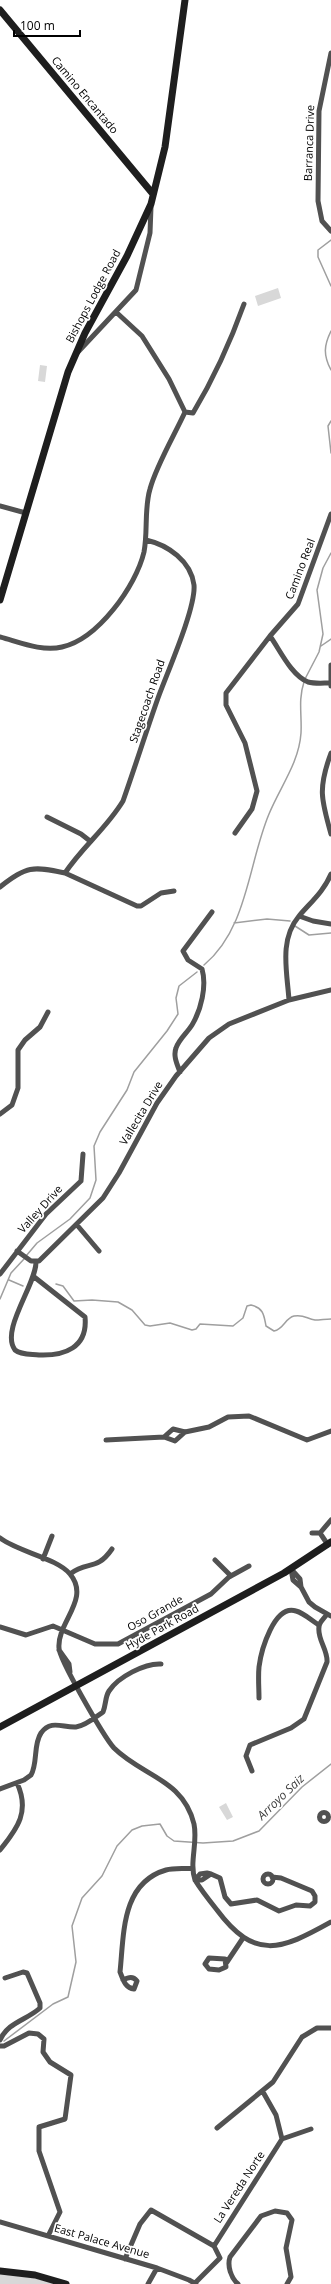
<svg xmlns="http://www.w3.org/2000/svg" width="331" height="2284" font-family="'Open Sans',sans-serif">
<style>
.green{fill:#d8d8d8}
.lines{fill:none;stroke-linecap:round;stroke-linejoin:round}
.stream{stroke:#9f9f9f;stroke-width:1.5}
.street{stroke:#515151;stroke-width:5}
.secondary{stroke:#1e1e1e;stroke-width:7}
.labels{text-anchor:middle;stroke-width:3.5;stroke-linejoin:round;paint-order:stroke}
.street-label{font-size:11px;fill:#000;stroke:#fff}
.water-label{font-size:12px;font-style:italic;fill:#404040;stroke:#fff}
</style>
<rect width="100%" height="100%" fill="#fff"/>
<!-- green -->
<path class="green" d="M278 288 281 298 258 306 255 296Z
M40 365 47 366 45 382 38 381Z
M226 1803 233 1817 227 1820 219 1807Z
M0 2274 34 2278 56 2284H0Z"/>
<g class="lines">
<!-- stream -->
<path class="stream" d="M331 240 318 250V257L331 286
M331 331C324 345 323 355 331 370
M331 421 328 426 331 453
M321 646 331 639
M305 679 319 652 323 634 317 590 323 568 331 553
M234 923 267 919 290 921
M295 926 309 935 331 933
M204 965C248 928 248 864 269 814 280 787 299 763 301 733 302 715 298 700 304 682
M26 1256 37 1243 70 1219 90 1198 96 1180 94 1146 100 1132 127 1090 134 1072 167 1031 178 1014 176 998 179 986 197 972
M9 1280 23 1286
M56 1284 63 1286 74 1301 92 1300 118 1302 132 1310 145 1325 150 1326 170 1323 192 1330 196 1329 200 1324 233 1326 243 1318 247 1306 251 1305C264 1308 264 1316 266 1326L274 1331C284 1329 285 1318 294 1316 304 1314 307 1319 315 1320 320 1320 326 1319 331 1319
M0 1299 11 1273 24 1259
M4 2041 53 2004 68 1997 76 1962 72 1926 82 1898 102 1876 117 1846 132 1830 142 1826 160 1824 167 1836 174 1841 203 1843 233 1841 259 1831 302 1787 331 1764"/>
<!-- street -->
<path class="street" d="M331 53 319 111 318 201 322 221 331 231
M78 352 136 290 150 233 151 207
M185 412 193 413C214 378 230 343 244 304
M0 506 26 513
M270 636C280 650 291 675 308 682 315 684 323 683 330 683
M0 637C19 642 42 652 62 647 98 639 136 586 144 552 148 531 144 509 150 489 156 466 175 434 185 412L169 379 142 336 116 312
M331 665V686
M331 753C318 788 321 799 331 834
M47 817 81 834 90 841
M235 833 252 809 257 791 245 743 226 705V693L270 636 298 604 331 514
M65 873 137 906H141L161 893 174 891
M0 887C26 866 33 866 65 873 83 846 106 829 123 801 135 767 146 732 158 698 167 673 196 608 194 585 191 561 168 545 146 540
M299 916 313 921 331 924
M289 1000C287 971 279 940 299 916 311 902 324 891 331 874
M180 1072C177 1064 173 1056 176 1048 179 1039 187 1033 192 1025 201 1010 207 986 202 969L188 960 183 951 212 912
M0 1114 12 1105 18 1088V1050L25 1040 40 1027 48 1012
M77 1225 99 1251
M17 1251 31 1261H39L103 1198 119 1173 157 1103 176 1076 209 1038 229 1024 289 1000 331 990
M0 1274 46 1214 81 1181 83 1154
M33 1276 85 1317C88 1348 64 1356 39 1355 31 1354 21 1355 15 1350 0 1330 36 1285 36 1262
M164 1437 173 1429 185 1432 209 1427 228 1417 249 1416 307 1440 331 1431
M106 1440 164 1437 175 1441 185 1432
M312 1533H320L331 1520
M320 1533 328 1545
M0 1538C18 1552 57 1558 70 1574 91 1599 57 1622 59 1648 59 1659 104 1737 114 1748 142 1776 183 1779 194 1824 198 1843 189 1862 195 1880 201 1890 209 1900 217 1910 255 1961 281 1950 331 1922
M43 1559 52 1536
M215 1560 231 1576
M291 1569 293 1580 301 1587 309 1602 315 1607 331 1616
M291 1569 300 1579 301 1587
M70 1574C88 1560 96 1572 112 1549
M0 1627 26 1635 53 1626 95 1644H118L211 1594 229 1577 249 1566
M59 1650 69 1664 70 1672
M259 1698C259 1688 258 1677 259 1667 261 1651 274 1604 296 1611 304 1613 312 1621 319 1625
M252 1771 246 1756 250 1745 291 1728 304 1719 327 1662C328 1650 317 1639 319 1627 319 1622 325 1618 327 1614
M0 1789 24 1780 31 1775C38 1763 33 1745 41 1733 51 1719 63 1728 76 1727 85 1726 96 1717 103 1712 106 1705 105 1697 109 1691 118 1677 145 1663 161 1664
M319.5 1817a4.5 4.5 0 1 1 9 0a4.5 4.5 0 1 1-9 0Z
M0 1850C18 1828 30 1811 17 1783
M207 1873 211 1874 202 1880H195L200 1874Z
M263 1879a5 5 0 1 1 10 0a5 5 0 1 1-10 0Z
M211 1874 220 1878 225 1897 231 1904 257 1900 279 1911 296 1905 310 1906 315 1902V1896L312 1891 281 1878 272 1877
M209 1958 225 1959 226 1967 219 1970 209 1969 205 1964Z
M227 1962 243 1938
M123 1980C129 1977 133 1976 137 1981L134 1989C125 1988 123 1979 120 1972 124 1935 121 1883 166 1870 174 1868 184 1869 193 1868
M0 2040C8 2022 27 2020 40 2008V2003L27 1973 23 1972 5 1978
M0 2046H4L29 2033 38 2034 44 2039 43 2052 50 2062 71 2075 65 2119 39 2127V2151L60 2212 48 2236
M263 2092 276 2115 282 2139
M217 2128 273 2082 302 2037 317 2028H331
M282 2139 311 2129
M0 2222 157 2268 189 2280 196 2284
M214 2246 282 2139
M125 2259 140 2224 151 2210 214 2246 220 2258 195 2283
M148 2284 157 2268
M238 2284C231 2278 227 2266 230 2257L261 2216 275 2211 287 2213 292 2220 286 2248 291 2277 287 2284"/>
<!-- secondary -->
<path class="secondary" d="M0 10 153 194
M0 600 68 372 85 333 127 256 151 204 165 147 185 0
M0 1727 284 1573 331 1542
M0 2271 35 2275 66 2284"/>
</g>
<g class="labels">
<!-- street labels -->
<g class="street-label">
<text transform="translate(85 95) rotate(50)" y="4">Camino Encantado</text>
<text transform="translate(309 143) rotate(-88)" y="4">Barranca Drive</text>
<text transform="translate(93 296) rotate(-62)" y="4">Bishops Lodge Road</text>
<text transform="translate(300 569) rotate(-69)" y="4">Camino Real</text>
<text transform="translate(147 701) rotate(-71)" y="4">Stagecoach Road</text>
<text transform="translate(141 1113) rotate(-59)" y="4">Vallecita Drive</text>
<text transform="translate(40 1209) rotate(-48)" y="4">Valley Drive</text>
<text transform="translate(155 1613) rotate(-29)" y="4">Oso Grande</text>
<text transform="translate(162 1627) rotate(-29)" y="4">Hyde Park Road</text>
<text transform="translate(239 2187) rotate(-57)" y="4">La Vereda Norte</text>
<text transform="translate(102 2241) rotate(16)" y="4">East Palace Avenue</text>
</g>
<!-- water labels -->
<g class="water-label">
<text transform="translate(281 1797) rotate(-44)" y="4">Arroyo Saiz</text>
</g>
</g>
<!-- scale -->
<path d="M14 30v6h66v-6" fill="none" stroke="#000000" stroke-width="2"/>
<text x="20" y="30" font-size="12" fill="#000000" stroke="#ffffff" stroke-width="3" paint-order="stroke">100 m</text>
</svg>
